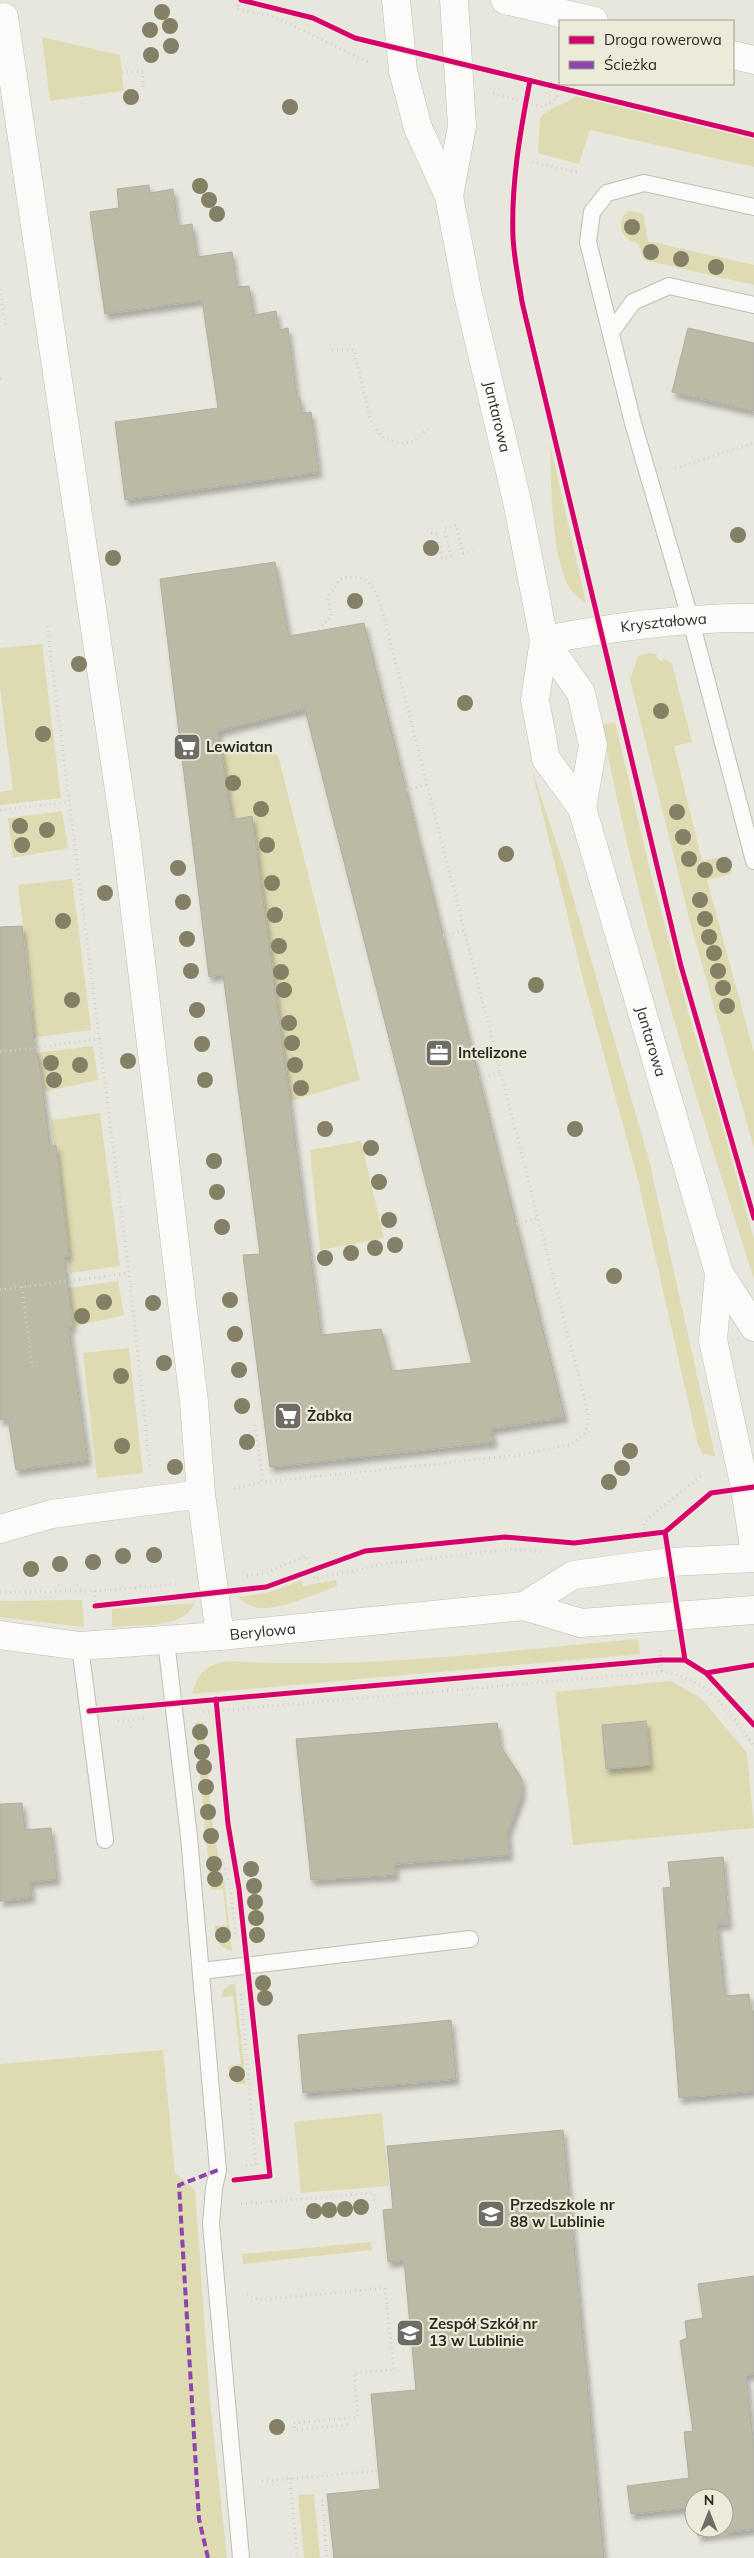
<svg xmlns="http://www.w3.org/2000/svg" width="754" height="2558" font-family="Mulish,sans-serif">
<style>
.green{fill:#dedbb3}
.building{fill:#bcbaa4;stroke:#aeaea6;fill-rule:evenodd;filter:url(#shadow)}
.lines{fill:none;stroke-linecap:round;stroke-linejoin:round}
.lane-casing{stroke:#bebeb6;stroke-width:18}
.street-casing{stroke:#bebeb6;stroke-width:29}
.primary-casing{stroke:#bebeb6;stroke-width:29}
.path{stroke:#d0d0ce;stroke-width:3;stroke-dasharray:1 4;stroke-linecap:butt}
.lane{stroke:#fcfbfa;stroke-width:16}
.street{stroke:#fcfbfa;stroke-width:28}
.primary{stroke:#fcfbfa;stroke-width:28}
.quiet{stroke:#8e44ad;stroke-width:4;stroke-dasharray:8 4;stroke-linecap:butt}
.cycleway-casing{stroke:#ecebd9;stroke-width:8}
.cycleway{stroke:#d6006c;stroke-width:5}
.tree{fill:#838065}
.labels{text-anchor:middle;stroke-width:4.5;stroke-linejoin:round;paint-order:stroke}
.street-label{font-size:15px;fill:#2b2b24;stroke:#ecebd9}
.poi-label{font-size:15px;font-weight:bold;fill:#2b2b24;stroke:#ecebd9;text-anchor:start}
</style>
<defs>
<filter id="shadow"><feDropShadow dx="3" dy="5.5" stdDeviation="2.5" flood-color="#0004"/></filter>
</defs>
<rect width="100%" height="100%" fill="#e8e7dd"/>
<!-- green -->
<path class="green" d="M42 37 120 55 124 91 50 101Z
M575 96 754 139V167L590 130 579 164 538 153 540 118C554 103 564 107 575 96Z
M629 211 643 213 648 241 754 265V285L644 260 638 244C623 238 619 233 622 217Z
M550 445 555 466 586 603C581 599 574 595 571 590 551 561 551 481 550 445Z
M42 644 61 798 0 805V792L13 790 0 689V648Z
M649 653 657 654 656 658 662 661 664 658 672 664 692 742 674 746 702 861 727 856 732 874 707 880 754 1053V1148L689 918 630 679 638 656Z
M615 722 651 874 689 1015 725 1135 754 1240V1279C695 1097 638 914 602 725Z
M251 751 278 755 360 1080 290 1101 252 816 232 820 221 753Z
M531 767 564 866 649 1160 715 1456 703 1454 698 1445 637 1176 583 979Z
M62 811 68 848 13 858 8 818Z
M72 879 91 1030 0 1042V1014L33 1010 18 885Z
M93 1046 98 1080 43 1092 38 1053Z
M100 1113 120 1266 70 1273 51 1120Z
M361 1141 384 1238 320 1250 310 1150Z
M118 1281 124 1315 73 1327 68 1288Z
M129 1348 143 1473 97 1478 83 1353Z
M302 1580 303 1586 336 1580 337 1586C317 1593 274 1613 254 1607 248 1605 242 1600 237 1597L267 1593Z
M82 1600 84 1627 0 1617V1601Z
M195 1603C183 1630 137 1624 112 1627V1609Z
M638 1639 640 1654 192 1694C199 1672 204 1666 227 1661 364 1670 502 1651 638 1639Z
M671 1681 701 1698 747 1753 754 1828 573 1845 555 1692Z
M203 1722 212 1820 221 1873 224 1880 232 1951C218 1948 216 1939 215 1926L227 1925 223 1889 211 1890 195 1723Z
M231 1984H235L246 2084C232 2086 230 2077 228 2066L241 2064 233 1996 221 1997 224 1989Z
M163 2050 175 2173 195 2190 210 2400 227 2558H0V2064Z
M382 2113 389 2186 301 2193 294 2122Z
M371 2242 372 2250 243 2264 242 2254Z
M314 2494 320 2558H304L298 2495Z"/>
<!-- building -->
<path class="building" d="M149 185 150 193 173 189 178 226 192 224 197 257 232 252 237 287 249 286 254 315 276 311 279 330 288 328 297 398H300L302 413 311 412 319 472 125 500 115 422 218 408 202 300 105 314 90 212 119 208 117 189Z
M688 328 754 343V411L672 392Z
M275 562 289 636 364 623 565 1417 491 1429 494 1442 270 1467 243 1255 260 1254 223 974 209 977 160 579ZM305 709 472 1363 392 1371 381 1329 321 1335 252 816 232 820 218 731Z
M22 926 35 1053H38L50 1146 56 1145 69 1256H64L73 1327H69L88 1460 16 1470 8 1419 0 1420V927Z
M646 1721 650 1765 606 1769 602 1725Z
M497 1723 501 1747 522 1779V1794L508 1832 510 1855 395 1864 396 1875 311 1880 296 1739Z
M22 1803 25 1830 51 1828 57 1879 30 1882 32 1897 0 1901V1804Z
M723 1857 729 1924H717L725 1996 749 1994 750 2011H754V2091L679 2098 663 1888 671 1887 668 1862Z
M451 2020 456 2079 303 2093 298 2035Z
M563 2130 604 2558H334L327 2494 380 2489 371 2394 416 2390 404 2260 388 2262 383 2210 393 2209 387 2146Z
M754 2276V2374L746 2375 754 2449V2529L698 2536V2528H724V2498H694V2507L631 2514 627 2486 689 2478 684 2432 693 2431 680 2341 687 2338 685 2321 703 2318 698 2284Z"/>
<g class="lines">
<!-- lane casing -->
<g class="lane-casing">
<path id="lane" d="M754 207 644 183 607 193 592 212 588 242 633 423 691 621 754 861
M611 332 633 302 669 286 754 305
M166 1641 189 1837 218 2170 214 2188 211 2224 241 2558
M80 1646 105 1840
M202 1971 470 1939"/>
</g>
<!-- street casing -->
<g class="street-casing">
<g id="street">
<path id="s1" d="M396 0 403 71 418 128 449 196 468 295 517 501 544 640 535 700 546 759 582 808 719 1273 754 1327"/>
<path d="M449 196 462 126 454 0"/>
<path id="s2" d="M544 640C613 627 684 617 754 618"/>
<path d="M544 640 581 693 593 745 582 808"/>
<path d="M719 1273 713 1340 745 1488 754 1547"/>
<path d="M201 1494 220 1636"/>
<path d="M0 1529 52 1514 201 1494 194 1402 126 837 4 17"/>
<path d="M524 1606 573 1575 670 1562 754 1558"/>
<path id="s3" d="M0 1635 80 1646 220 1636 524 1606 581 1623 754 1610"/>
</g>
</g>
<!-- primary casing -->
<g class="primary-casing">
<path id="primary" d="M505 0 594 21
M733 55 754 60"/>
</g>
<!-- path -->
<path class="path" d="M239 0 237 9 275 17 368 62
M122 72H143V90
M493 93 543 107 557 98 558 87
M532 162 577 172
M0 289 6 328
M332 350H354L371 422C380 439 394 445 413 442L430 427
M0 379 1 378
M675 468 754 443
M431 533H437L442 558 451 556 444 529 456 525 463 553 473 551
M47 626 129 1273 150 1467
M406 790 426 785
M0 810 70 802
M443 936 463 931
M0 1052 100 1039
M479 1078 501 1073
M516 1224 538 1218
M22 1287 32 1367
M0 1290 129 1273
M255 1425 263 1482 520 1455 572 1444 585 1433 588 1425V1413L384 617C376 592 372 570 340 579L328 598 331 617 318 630
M234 1488 263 1482
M644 1530V1522L702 1475
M247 1576 265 1573 306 1556 315 1579 384 1564 512 1549 543 1552
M94 1591 96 1611
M0 1592 94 1591 179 1584
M660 1650 662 1672
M203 1712 662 1672C709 1678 728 1711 754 1746
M118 1721 147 1718
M222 1859 230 1887 236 1938
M241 1994 256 2164 246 2166
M241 2204 374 2193V2202
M247 2294 259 2300 385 2288 394 2370 354 2373 358 2417 294 2423 295 2430 347 2425V2429
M290 2478 297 2558
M262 2481 378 2471
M322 2500 327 2558"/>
<!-- lane -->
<use href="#lane" class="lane"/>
<!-- street -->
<use href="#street" class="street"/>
<!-- primary -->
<use href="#primary" class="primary"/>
<!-- quiet -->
<path class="quiet" d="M208 2558 199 2519 179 2185 218 2170"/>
<!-- cycleway casing -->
<g class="cycleway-casing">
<path id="cycleway" d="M241 0 313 18 355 38 754 135
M530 81C520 132 511 185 513 237 514 259 519 281 522 302L681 966 754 1218
M754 1487 711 1493 665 1532 685 1660 706 1673 754 1665
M95 1606 266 1587 365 1551 505 1537 574 1543 665 1532
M706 1673 754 1725
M216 1699 228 1824 239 1889 270 2176 234 2180
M89 1711 661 1660H685"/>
</g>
<!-- cycleway -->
<use href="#cycleway" class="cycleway"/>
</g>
<!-- trees -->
<g class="tree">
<circle cx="162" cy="12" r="8"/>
<circle cx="170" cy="26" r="8"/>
<circle cx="150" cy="30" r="8"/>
<circle cx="171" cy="46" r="8"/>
<circle cx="151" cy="55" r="8"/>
<circle cx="131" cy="97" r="8"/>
<circle cx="290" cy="107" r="8"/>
<circle cx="200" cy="186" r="8"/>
<circle cx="209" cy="200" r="8"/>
<circle cx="217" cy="214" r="8"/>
<circle cx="632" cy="227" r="8"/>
<circle cx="651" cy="252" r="8"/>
<circle cx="681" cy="259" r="8"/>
<circle cx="716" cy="267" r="8"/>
<circle cx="738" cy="535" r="8"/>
<circle cx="431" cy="548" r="8"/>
<circle cx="113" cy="558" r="8"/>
<circle cx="355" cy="601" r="8"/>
<circle cx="79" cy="664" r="8"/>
<circle cx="465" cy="703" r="8"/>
<circle cx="661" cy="711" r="8"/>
<circle cx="43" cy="734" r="8"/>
<circle cx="233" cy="783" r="8"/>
<circle cx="261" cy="809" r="8"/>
<circle cx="677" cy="812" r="8"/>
<circle cx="20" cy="826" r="8"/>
<circle cx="47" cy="830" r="8"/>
<circle cx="683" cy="837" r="8"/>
<circle cx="22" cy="845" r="8"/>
<circle cx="267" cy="845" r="8"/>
<circle cx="506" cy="854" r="8"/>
<circle cx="689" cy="859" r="8"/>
<circle cx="724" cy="865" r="8"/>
<circle cx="178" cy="868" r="8"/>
<circle cx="705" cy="870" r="8"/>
<circle cx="272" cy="883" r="8"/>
<circle cx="105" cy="893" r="8"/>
<circle cx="700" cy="900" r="8"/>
<circle cx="183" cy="902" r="8"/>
<circle cx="275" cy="915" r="8"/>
<circle cx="705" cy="919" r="8"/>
<circle cx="63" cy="921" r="8"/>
<circle cx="709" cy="937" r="8"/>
<circle cx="187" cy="939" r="8"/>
<circle cx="279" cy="946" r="8"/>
<circle cx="714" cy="953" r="8"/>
<circle cx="191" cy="971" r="8"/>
<circle cx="718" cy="971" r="8"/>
<circle cx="281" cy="972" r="8"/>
<circle cx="536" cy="985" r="8"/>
<circle cx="723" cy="988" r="8"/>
<circle cx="284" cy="990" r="8"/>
<circle cx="72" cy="1000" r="8"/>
<circle cx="727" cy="1006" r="8"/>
<circle cx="197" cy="1010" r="8"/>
<circle cx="289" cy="1023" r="8"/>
<circle cx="292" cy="1043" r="8"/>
<circle cx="202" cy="1044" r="8"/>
<circle cx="128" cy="1061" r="8"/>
<circle cx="51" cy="1063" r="8"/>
<circle cx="80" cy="1065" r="8"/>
<circle cx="295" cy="1065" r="8"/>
<circle cx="54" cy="1080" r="8"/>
<circle cx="205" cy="1080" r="8"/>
<circle cx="301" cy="1088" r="8"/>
<circle cx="325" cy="1129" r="8"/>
<circle cx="575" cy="1129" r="8"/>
<circle cx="371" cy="1148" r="8"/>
<circle cx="214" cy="1161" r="8"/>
<circle cx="379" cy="1182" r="8"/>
<circle cx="217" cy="1192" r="8"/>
<circle cx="389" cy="1220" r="8"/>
<circle cx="222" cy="1227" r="8"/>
<circle cx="395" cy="1245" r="8"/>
<circle cx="375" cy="1248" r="8"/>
<circle cx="351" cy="1253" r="8"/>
<circle cx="325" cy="1258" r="8"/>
<circle cx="614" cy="1276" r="8"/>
<circle cx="230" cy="1300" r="8"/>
<circle cx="104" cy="1302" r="8"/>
<circle cx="153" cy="1303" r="8"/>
<circle cx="82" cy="1316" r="8"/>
<circle cx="235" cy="1334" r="8"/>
<circle cx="164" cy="1363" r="8"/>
<circle cx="239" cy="1370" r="8"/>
<circle cx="121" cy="1376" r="8"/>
<circle cx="242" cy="1406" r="8"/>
<circle cx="247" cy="1442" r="8"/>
<circle cx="122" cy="1446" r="8"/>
<circle cx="630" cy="1451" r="8"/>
<circle cx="175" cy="1467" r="8"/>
<circle cx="622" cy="1468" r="8"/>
<circle cx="609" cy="1482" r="8"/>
<circle cx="154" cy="1555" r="8"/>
<circle cx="123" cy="1556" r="8"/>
<circle cx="93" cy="1562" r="8"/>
<circle cx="60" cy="1564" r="8"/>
<circle cx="31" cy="1569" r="8"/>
<circle cx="200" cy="1732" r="8"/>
<circle cx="202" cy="1752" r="8"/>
<circle cx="204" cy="1767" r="8"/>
<circle cx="206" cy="1787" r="8"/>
<circle cx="208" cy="1812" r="8"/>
<circle cx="211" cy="1836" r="8"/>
<circle cx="214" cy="1864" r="8"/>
<circle cx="251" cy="1869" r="8"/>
<circle cx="215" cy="1879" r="8"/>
<circle cx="254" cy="1886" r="8"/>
<circle cx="255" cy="1902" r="8"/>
<circle cx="256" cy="1918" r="8"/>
<circle cx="223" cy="1935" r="8"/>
<circle cx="257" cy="1935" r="8"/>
<circle cx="263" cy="1983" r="8"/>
<circle cx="265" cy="1998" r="8"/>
<circle cx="237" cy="2074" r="8"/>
<circle cx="361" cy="2207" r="8"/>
<circle cx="345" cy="2209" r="8"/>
<circle cx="329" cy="2210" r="8"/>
<circle cx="314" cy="2211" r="8"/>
<circle cx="277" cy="2427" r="8"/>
</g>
<!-- icons -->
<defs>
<g id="supermarket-square" transform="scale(1.4375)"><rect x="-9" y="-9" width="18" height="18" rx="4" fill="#6d6d65" stroke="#ecebd9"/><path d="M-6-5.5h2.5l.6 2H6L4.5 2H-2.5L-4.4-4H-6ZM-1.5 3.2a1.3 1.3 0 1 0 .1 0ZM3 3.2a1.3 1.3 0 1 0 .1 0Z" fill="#fff"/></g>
<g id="office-square" transform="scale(1.4375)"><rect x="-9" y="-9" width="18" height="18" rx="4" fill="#6d6d65" stroke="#ecebd9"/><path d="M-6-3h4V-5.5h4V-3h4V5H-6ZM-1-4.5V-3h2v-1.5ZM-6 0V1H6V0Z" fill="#fff"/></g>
<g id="school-square" transform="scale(1.4375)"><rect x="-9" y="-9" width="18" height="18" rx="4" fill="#6d6d65" stroke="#ecebd9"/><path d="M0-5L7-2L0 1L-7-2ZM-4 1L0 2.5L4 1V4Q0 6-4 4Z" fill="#fff"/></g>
</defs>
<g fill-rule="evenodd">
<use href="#supermarket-square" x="187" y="747"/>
<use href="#office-square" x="439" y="1053"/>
<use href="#supermarket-square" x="288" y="1416"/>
<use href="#school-square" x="491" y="2214"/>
<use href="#school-square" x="410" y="2333"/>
</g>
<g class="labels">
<!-- street labels -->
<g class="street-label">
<text dy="5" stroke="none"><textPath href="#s1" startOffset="431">Jantarowa</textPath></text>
<text dy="5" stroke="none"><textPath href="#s2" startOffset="121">Kryształowa</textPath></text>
<text dy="5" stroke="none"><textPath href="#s1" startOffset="1084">Jantarowa</textPath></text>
<text dy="5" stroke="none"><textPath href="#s3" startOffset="264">Berylowa</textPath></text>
</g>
<!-- poi labels -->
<g class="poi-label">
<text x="206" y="752">Lewiatan</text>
<text x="458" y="1058">Intelizone</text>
<text x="307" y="1421">Żabka</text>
<text x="510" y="2210">Przedszkole nr<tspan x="510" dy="17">88 w Lublinie</tspan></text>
<text x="429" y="2329">Zespół Szkół nr<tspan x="429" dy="17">13 w Lublinie</tspan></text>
</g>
</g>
<!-- legend -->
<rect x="559" y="20" width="175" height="65" fill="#ecebd9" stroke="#9f9e91"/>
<rect x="569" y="36" width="25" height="8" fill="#d6006c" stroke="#9f9e91"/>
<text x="604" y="45" font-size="15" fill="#2b2b24">Droga rowerowa</text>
<rect x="569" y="61" width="25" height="8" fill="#8e44ad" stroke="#9f9e91"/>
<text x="604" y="70" font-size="15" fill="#2b2b24">Ścieżka</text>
<!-- north arrow -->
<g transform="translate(709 2513)"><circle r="24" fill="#ecebd9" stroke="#9f9e91"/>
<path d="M0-4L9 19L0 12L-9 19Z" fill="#6d6d65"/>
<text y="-8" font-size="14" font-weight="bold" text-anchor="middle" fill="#2b2b24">N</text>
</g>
</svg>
